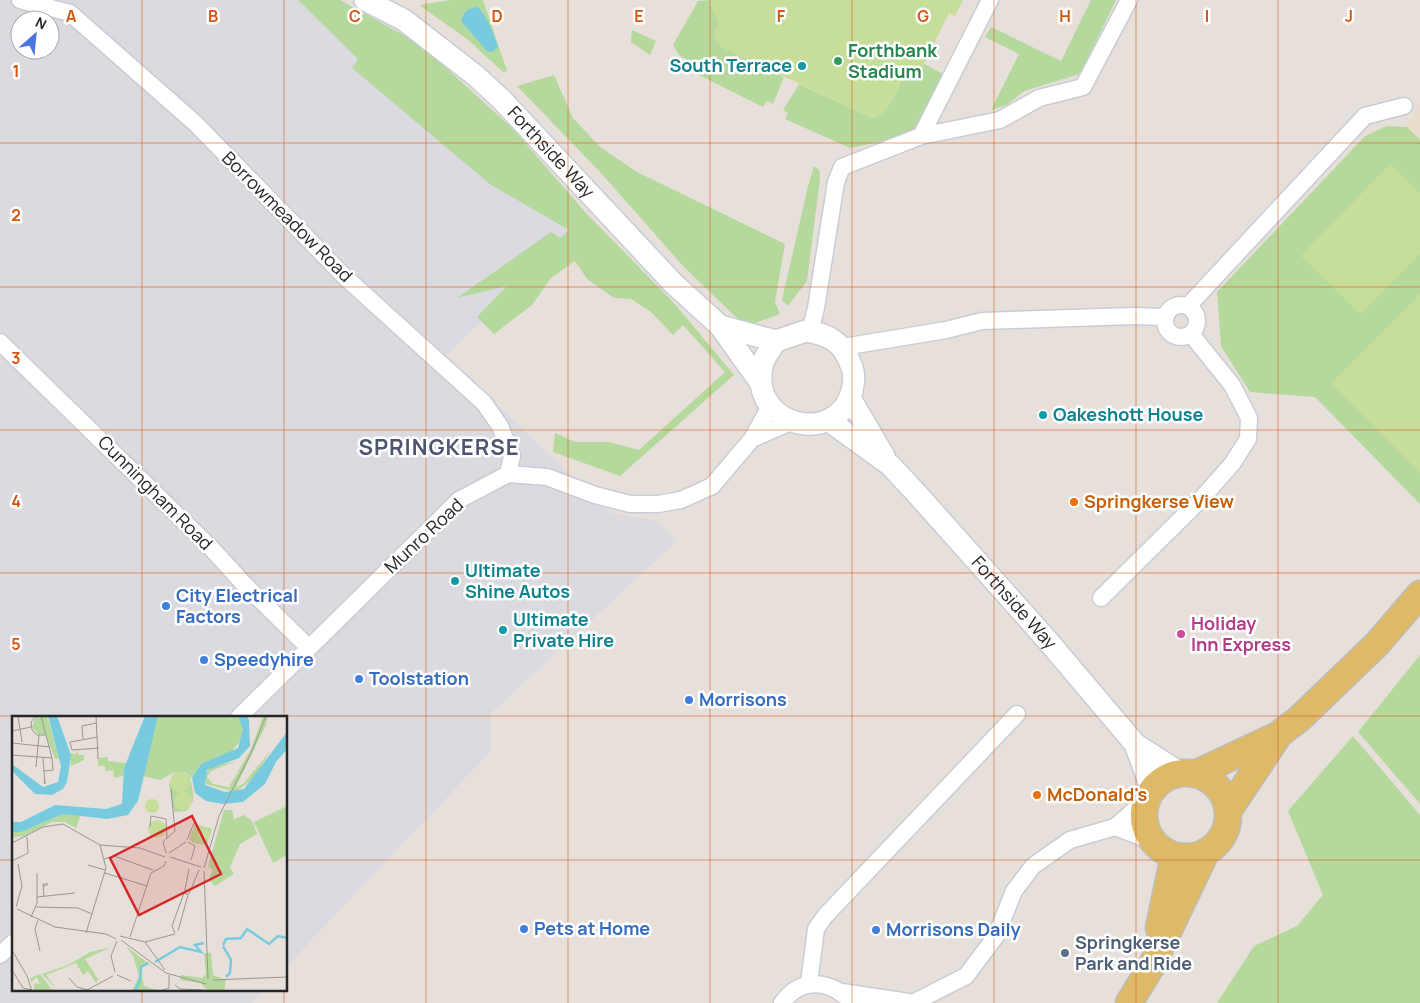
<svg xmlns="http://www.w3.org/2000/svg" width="1420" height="1003" font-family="Manrope,sans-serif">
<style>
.industrial{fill:#dbdae0;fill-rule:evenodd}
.education{fill:#e8dcca}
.green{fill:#b5d89c}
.pitch{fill:#c6de99}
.water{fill:#78cbde}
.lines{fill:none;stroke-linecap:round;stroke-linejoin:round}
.minor-casing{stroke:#c8ccd7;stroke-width:19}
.tertiary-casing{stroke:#c8ccd7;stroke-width:24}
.primary-casing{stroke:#bebebe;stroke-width:29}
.minor{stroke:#fff;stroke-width:16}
.tertiary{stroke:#fff;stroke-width:21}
.primary{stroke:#deb968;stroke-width:26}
.grid{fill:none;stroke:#d5540f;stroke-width:1;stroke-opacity:0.55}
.leisure-dot{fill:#2e9e5b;stroke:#fff;stroke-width:2}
.culture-dot{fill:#0f9aa8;stroke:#fff;stroke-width:2}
.food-dot{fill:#e8710a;stroke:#fff;stroke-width:2}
.shop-dot{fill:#3f7fe0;stroke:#fff;stroke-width:2}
.hotel-dot{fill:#d1479c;stroke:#fff;stroke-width:2}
.service-dot{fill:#5c6f8a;stroke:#fff;stroke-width:2}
.labels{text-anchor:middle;stroke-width:5;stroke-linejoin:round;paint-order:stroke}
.leisure-label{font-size:18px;font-weight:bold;fill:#27864d;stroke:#fff;text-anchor:start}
.culture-label{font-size:18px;font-weight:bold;fill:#0d838f;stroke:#fff;text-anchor:start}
.street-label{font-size:18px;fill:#262626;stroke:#fff}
.food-label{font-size:18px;font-weight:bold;fill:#c56008;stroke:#fff;text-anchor:start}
.shop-label{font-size:18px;font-weight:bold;fill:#366cbe;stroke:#fff;text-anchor:start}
.hotel-label{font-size:18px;font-weight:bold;fill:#b23c85;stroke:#fff;text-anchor:start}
.service-label{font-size:18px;font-weight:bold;fill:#4e5e75;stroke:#fff;text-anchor:start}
.district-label{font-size:22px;font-weight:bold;letter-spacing:1px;fill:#4d5671;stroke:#fff}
.inset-river{fill:none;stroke:#78cbde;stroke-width:2.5}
.inset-road{fill:none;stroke:#9a9692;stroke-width:1}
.view{fill:#d62828;fill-opacity:0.15;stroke:#d62828;stroke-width:2.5}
.inset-edge{fill:none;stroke:#262626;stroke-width:2.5}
.grid-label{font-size:16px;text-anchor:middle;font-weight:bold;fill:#d5540f;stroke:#fff;stroke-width:5;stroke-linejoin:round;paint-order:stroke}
</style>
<rect width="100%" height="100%" fill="#e7e0da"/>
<!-- industrial -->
<path class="industrial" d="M0 0H330L581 224 446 356 611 513 658 521 677 541 491 713V751L286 967V717H14V989H265L252 1003H0ZM20 20H50V50H20Z"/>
<!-- education -->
<path class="education" d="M1420 103V140L1407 127Z"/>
<!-- green -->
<path class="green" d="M298 0H340L420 44 513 129 586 213 674 303 734 375 620 476 553 452 555 433 575 442H609L639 450 725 372 683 325 673 335 651 312 631 299 614 298 587 279 575 261 551 278 532 305 494 334 477 317 507 286 457 298 551 232 560 238 569 230 491 185 352 68 358 59Z
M451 0H483L507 71 503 72 467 39 419 5Z
M712 0 710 3 719 23 715 33 722 47 784 77 773 104 767 101 763 107 695 73 697 66 679 55 673 45 698 1Z
M1091 0H1116L1080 74 1024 91 1007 105 991 110 1019 54 985 37 991 27 1061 61Z
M632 30 656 41 650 55 631 42Z
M924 64 947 76 917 129 905 135 879 142 850 148 785 119 788 113 783 110 799 84 872 118C889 115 897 88 904 73L921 70Z
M554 75 573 118 600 147 637 172 785 244 775 302 780 314 752 324 739 320 683 266 601 173 517 86Z
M1386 126 1407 127 1420 140V504L1315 397 1250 392 1221 346 1217 292 1365 136Z
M814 166 819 170 820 178 807 281 788 306 782 300 808 186Z
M1420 655V804L1358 732Z
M1353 736 1420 815V1003H1217L1254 946 1297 926 1323 895 1288 811Z"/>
<!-- pitch -->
<path class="pitch" d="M712 0H963L955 16 949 13 921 70 904 73C896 88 889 115 872 118L722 47 716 42 715 33 719 23 710 3Z
M1390 164 1420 193V253L1361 314 1301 256Z
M1420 294V473L1331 383Z"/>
<!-- water -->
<path class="water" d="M478 7C489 20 493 32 498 47L492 52 487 51 461 21C464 11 468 8 478 7Z"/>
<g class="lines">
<!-- minor casing -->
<g class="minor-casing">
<path id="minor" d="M20 0 70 13 196 124 345 277 484 403 500 426 512 456 508 474
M921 136 1000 120 1039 98 1083 87 1129 0
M1165 321a16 16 0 1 1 32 0a16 16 0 1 1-32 0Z
M1188 306 1365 116 1404 106
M810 332 816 308 836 182 842 167 921 136 990 0
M0 342 212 549 243 583 308 647
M843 347 946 330 982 321 1133 316 1164 317
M770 406 752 439 791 422
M1101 598 1201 499 1232 464 1248 439 1249 418 1232 385 1191 334
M239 717 459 500 508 474 547 477 595 495 630 504H658L681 500 712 486 752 439
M1115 827 1152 841
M0 955 14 942
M809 983 816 929 825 916 1017 714
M842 992 915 1003
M782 1003C801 976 832 980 852 1003
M913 1003 966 976 996 936 1014 891 1033 866 1070 840 1115 827 1147 799"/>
</g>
<!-- tertiary casing -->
<g class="tertiary-casing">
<g id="tertiary">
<path id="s1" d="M365 0 404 20 476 76 501 99 673 283 720 326 760 382"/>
<path d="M720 326 776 341"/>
<path d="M806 331C828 334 843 342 851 365 855 373 854 382 852 391 837 447 750 427 762 367 763 358 771 349 776 341Z"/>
<path d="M850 398 884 456"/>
<path id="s2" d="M828 420 890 465 917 494 1048 641 1135 744 1182 774"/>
<path d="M1135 744 1152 790"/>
</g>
</g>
<!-- primary casing -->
<g class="primary-casing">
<path id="primary" d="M1144 815a42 42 0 1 1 84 0a42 42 0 1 1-84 0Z
M1195 774 1278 735 1299 719 1377 644 1420 594
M1228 811 1278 736
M1159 928 1174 856
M1129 1003 1152 965 1206 852"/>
</g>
<!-- minor -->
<use href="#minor" class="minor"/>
<!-- tertiary -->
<use href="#tertiary" class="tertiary"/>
<!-- primary -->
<use href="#primary" class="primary"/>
</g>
<!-- grid -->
<path class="grid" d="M142 0V717M284 0V717M426 0V1003M568 0V1003M710 0V1003M852 0V1003M994 0V1003M1136 0V1003M1278 0V1003M0 143H1420M0 287H1420M0 430H1420M0 573H1420M0 716H1420M0 860H14M286 860H1420M142 989V1003M284 989V1003"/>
<!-- markers -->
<circle class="leisure-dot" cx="838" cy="61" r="5"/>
<g class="culture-dot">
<circle cx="802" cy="66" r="5"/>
<circle cx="1043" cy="415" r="5"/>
<circle cx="455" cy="581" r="5"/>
<circle cx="503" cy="630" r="5"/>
</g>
<g class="food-dot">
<circle cx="1074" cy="502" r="5"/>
<circle cx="1037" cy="795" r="5"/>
</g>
<g class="shop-dot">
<circle cx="166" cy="606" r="5"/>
<circle cx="204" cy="660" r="5"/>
<circle cx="359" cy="679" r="5"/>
<circle cx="689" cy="700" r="5"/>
<circle cx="524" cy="929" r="5"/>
<circle cx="876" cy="930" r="5"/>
</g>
<circle class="hotel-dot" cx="1181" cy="634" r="5"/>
<circle class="service-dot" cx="1065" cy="953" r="5"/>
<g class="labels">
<!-- leisure labels -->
<g class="leisure-label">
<text x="848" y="57">Forthbank<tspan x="848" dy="21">Stadium</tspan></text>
</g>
<!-- culture labels -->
<g class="culture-label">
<text x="792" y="72" text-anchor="end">South Terrace</text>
<text x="1053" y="421">Oakeshott House</text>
<text x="465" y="577">Ultimate<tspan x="465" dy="21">Shine Autos</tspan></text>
<text x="513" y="626">Ultimate<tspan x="513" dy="21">Private Hire</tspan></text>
</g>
<!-- street labels -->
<g class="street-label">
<text dy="6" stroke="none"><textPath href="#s1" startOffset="242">Forthside Way</textPath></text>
<text transform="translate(287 217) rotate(45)" y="6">Borrowmeadow Road</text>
<text transform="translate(155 493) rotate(45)" y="6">Cunningham Road</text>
<text transform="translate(424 536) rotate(-43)" y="6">Munro Road</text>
<text dy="6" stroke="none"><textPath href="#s2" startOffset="262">Forthside Way</textPath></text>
</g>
<!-- food labels -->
<g class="food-label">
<text x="1084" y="508">Springkerse View</text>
<text x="1047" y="801">McDonald's</text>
</g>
<!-- shop labels -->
<g class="shop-label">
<text x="176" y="602">City Electrical<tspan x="176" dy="21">Factors</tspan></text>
<text x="214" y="666">Speedyhire</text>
<text x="369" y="685">Toolstation</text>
<text x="699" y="706">Morrisons</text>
<text x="534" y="935">Pets at Home</text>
<text x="886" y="936">Morrisons Daily</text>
</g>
<!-- hotel labels -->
<g class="hotel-label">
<text x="1191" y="630">Holiday<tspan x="1191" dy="21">Inn Express</tspan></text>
</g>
<!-- service labels -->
<g class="service-label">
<text x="1075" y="949">Springkerse<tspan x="1075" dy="21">Park and Ride</tspan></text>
</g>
<!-- district labels -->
<g class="district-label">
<text x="439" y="455">SPRINGKERSE</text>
</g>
</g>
<!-- overview -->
<g transform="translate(12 716)">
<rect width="275" height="275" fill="#e7e0da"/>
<path d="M24 0H35L47 42 43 43 34 19 26 18 20 11ZM146 0H226L231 14 230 23 218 37 189 48 180 62 174 57 168 55 178 61 181 76V85L175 95 162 96 157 68 163 56 148 64 130 60ZM251 0H256L254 9 224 71 231 68 260 33 240 64 223 76 194 68 193 58 198 52 224 45 199 55 195 61 201 68 217 71 239 33ZM64 34 67 39H72V44L59 50 58 37 64 38ZM96 41V45L114 47 111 60 102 62 101 54 93 55V50H86V42ZM275 90V139L261 147 242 106ZM212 94H220L222 103 232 99 240 105 245 118 228 128 218 151 222 158 203 170 197 165 200 154 196 150ZM51 98H69L64 112 53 106H40L12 120 0 121V116H9ZM183 108 200 113 195 129 181 127 177 123ZM114 230 142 252 133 247 129 253 132 270 147 275H120L127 260 121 240ZM100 231 73 243 86 263 84 267 76 255 71 259 64 247 34 259 46 275 30 258 56 249 78 236ZM192 237H199L201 259 214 264 212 275H195L189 267 168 264 169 259 190 262 194 258ZM28 258 41 275H21L23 267 28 268 25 261 19 266 18 262Z" fill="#b5d89c"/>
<path d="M158 66a10 10 0 1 1 20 0a10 10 0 1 1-20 0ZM162 85a9 9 0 1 1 18 0a9 9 0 1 1-18 0ZM133 90a7 7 0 1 1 14 0a7 7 0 1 1-14 0ZM136 113a9 9 0 1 1 18 0a9 9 0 1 1-18 0ZM186 119a6 6 0 1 1 12 0a6 6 0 1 1-12 0Z" fill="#c6de99"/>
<path d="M36 0H45L59 39 55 66 51 73 40 79 23 78 0 55V48L31 71 46 66 49 50ZM133 0H146L126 85 116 99 95 103 51 98 9 116H0V106H9L43 89 94 93 110 88 112 52ZM226 0H235L237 4 238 30 227 42 195 54 193 69 213 76 232 73 275 16V33L264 46 253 68 231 86 211 88 194 85 183 77 180 62 189 48 226 32 231 14Z" fill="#78cbde"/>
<path class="inset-river" d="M211 229 214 223 229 222 235 213 257 228 266 220 275 222M211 230 219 244 218 257 214 261M143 246 168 231 189 236 183 229 192 227M123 275 128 264 129 251 136 247"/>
<path class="inset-road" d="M6 0 10 26M24 0 19 6 20 14 25 19H33M84 0 86 43M0 15 19 11M86 21 58 26 60 34 87 32M71 23 70 10 84 7M0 27 38 31M0 39 40 42 29 0M31 42 33 68 32 64M24 51 27 19M32 55 41 54 40 42M138 111 139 100 154 103 155 122 151 126 154 137M155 122 163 115 159 73M175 124 182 107M176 126 183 130 179 144M0 127 31 111 51 108 88 129 128 132 153 141M157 137 174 126M158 141 189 151M92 143 102 140 141 154M0 145 16 137 15 121M76 149 93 154M192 152 207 100 239 37 254 0M192 155 196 263M93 157 135 170M31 171 36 168H31L32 181M173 174 177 153M177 175 173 174V178H177L187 154M25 181 63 177M4 191 10 170 6 148M24 191 66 192 80 198M5 193 43 211 94 218 104 223M19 201 25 187V157M26 204 23 213 28 235M166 215 176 179M74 217 94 152 88 129M163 217 160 210 172 177M108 220 133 226 163 218M118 221 139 157 152 150 154 145M109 224 154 257 194 268M133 226 153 254M0 234 15 260 20 275M0 254 11 272 20 274M103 256 99 240 105 225M105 259 119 265M57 262 65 271 75 274 101 260M201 264 275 261M163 269 168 273 191 274M148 275 157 272V259"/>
<path class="view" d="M180 100 209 158 127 199 98 142Z"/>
<rect width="275" height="275" class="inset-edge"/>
</g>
<g class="grid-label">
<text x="71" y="22">A</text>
<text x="213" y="22">B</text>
<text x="355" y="22">C</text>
<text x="497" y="22">D</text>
<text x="639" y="22">E</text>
<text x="781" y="22">F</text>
<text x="923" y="22">G</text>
<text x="1065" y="22">H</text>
<text x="1207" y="22">I</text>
<text x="1349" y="22">J</text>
<text x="16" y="77">1</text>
<text x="16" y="221">2</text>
<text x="16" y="364">3</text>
<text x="16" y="507">4</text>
<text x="16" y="650">5</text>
</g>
<!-- north arrow -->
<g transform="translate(35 35) rotate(27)"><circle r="24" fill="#ffffff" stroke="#a8a8a8"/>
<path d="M0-4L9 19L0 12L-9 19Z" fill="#4c73e2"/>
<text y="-8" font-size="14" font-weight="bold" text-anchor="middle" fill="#262626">N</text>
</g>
</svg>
